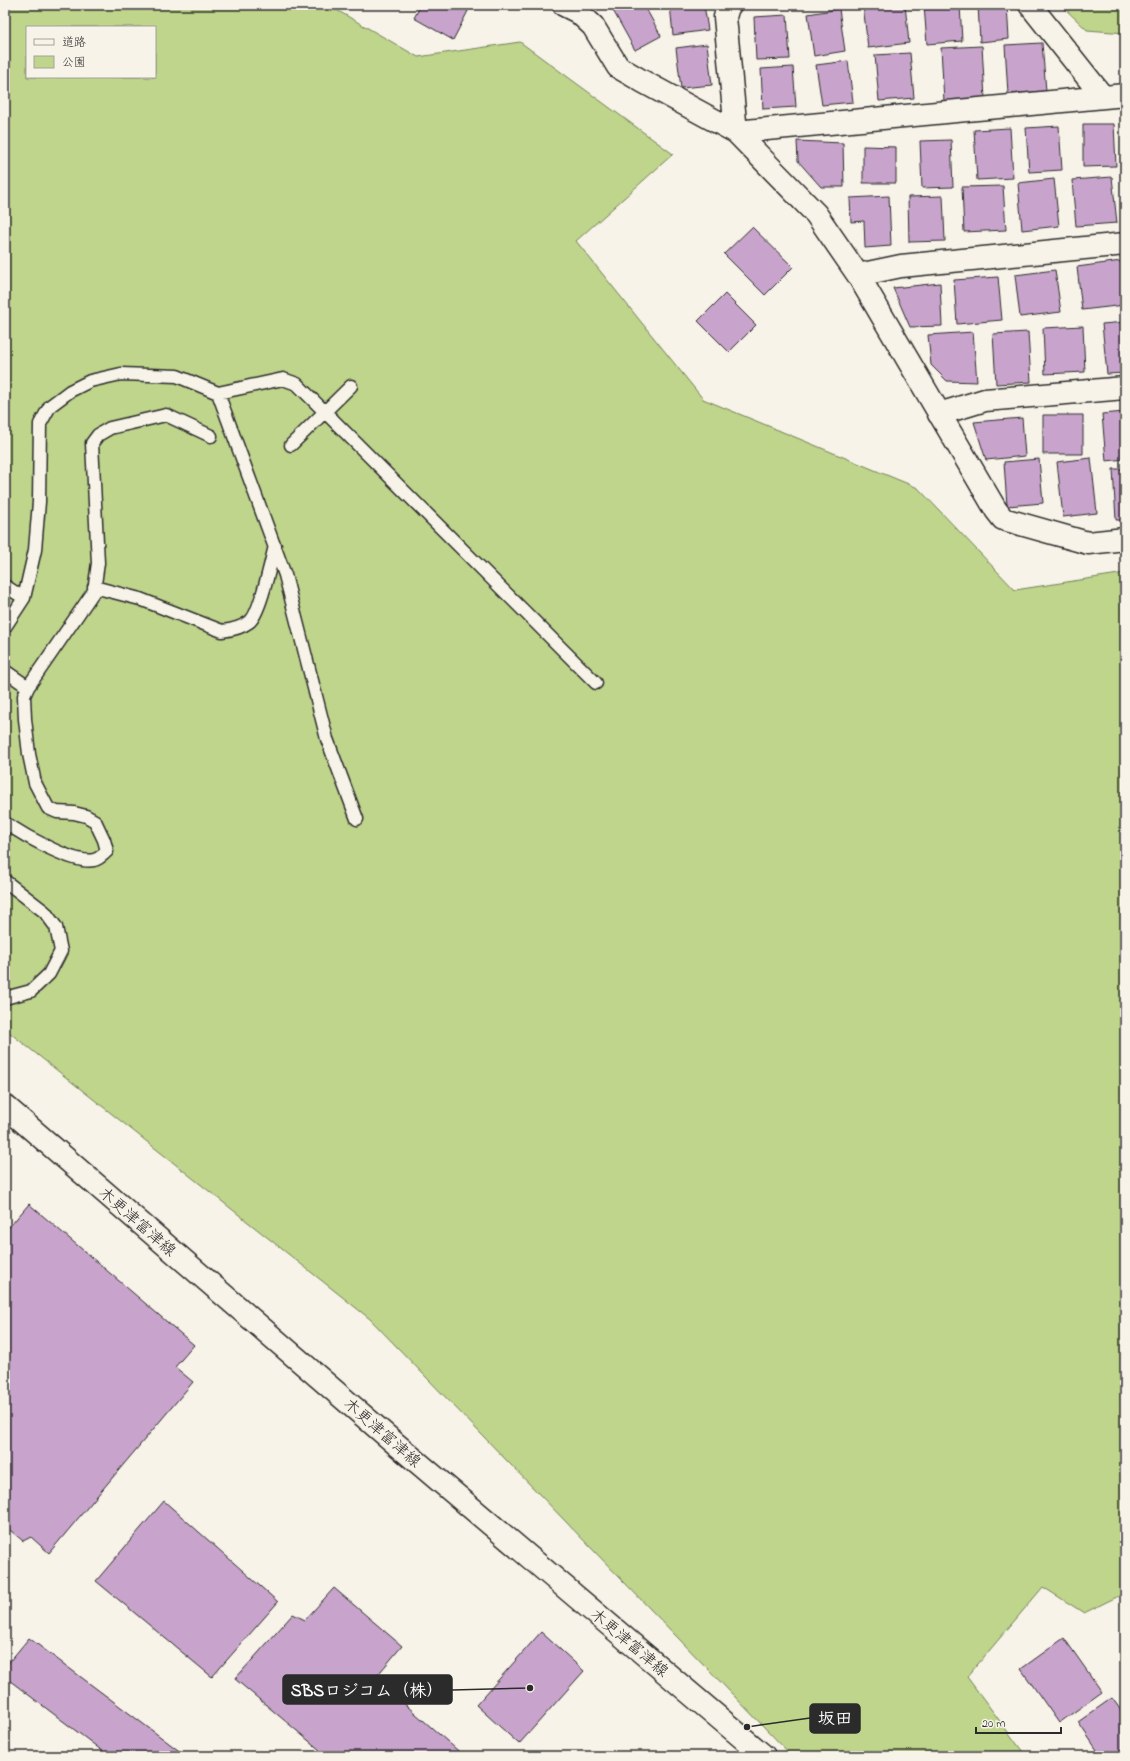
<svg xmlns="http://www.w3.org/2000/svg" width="1130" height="1761" font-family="'Indie Flower','Klee One',sans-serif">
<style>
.green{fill:#bed58b;stroke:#74805b;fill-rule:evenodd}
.building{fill:#c8a4cd;stroke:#2b2b2b}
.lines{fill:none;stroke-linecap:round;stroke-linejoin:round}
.lane-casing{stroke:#2b2b2b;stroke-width:15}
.street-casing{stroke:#2b2b2b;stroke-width:25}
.primary-casing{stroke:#2b2b2b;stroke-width:25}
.lane{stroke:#f7f3e8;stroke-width:12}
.street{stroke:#f7f3e8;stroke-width:22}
.primary{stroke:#f7f3e8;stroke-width:22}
.labels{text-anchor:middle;stroke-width:3;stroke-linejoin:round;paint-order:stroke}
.street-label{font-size:16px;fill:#2b2b2b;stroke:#f7f3e8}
.leader{fill:none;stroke:#2b2b2b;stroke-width:1.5}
.callout-dot{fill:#2b2b2b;stroke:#f7f3e8;stroke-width:1.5}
.callout{fill:#2b2b2b;stroke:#2b2b2b;stroke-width:1.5}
.callout-label{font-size:17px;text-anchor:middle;font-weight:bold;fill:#fff}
</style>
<rect width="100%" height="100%" fill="#f7f3e8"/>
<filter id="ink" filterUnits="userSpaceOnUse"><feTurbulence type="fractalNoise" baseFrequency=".025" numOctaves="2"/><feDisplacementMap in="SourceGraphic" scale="8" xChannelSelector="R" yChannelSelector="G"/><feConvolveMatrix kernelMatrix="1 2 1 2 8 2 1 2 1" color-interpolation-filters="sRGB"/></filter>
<g filter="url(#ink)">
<!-- green -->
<path class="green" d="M5 5H328L418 57 520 42 673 154 576 241 703 399 918 488 1015 590 1125 573V1593L1084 1613 1043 1587 967 1677 1026 1756H792L370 1319 5 1029ZM27 27H155V77H27Z
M1061 5H1125V33L1087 30Z"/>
<!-- building -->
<path class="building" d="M421 5H458L468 11 453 40 414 18Z
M610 5H644L661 36 635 50Z
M670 5H704L708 30 673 35Z
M863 5H905L909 43 868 48Z
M924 5H960L962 41 927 44Z
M978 5H1007L1009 39 980 42Z
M839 9 845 51 814 56 808 14Z
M787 15 790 59 756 60 754 17Z
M1042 43 1046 91 1008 94 1005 45Z
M707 44 712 85 681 88 676 48Z
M982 46 985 99 944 101 941 48Z
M910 53 914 98 879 101 875 55Z
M848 61 853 102 822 105 816 65Z
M793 67 796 107 763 109 761 69Z
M1083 124H1114L1116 166 1083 167Z
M1059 126 1062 170 1029 172 1026 128Z
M1010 128 1013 178 977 180 974 130Z
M951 140 953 187 922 188 920 141Z
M797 141 843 143 844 187H821L798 161Z
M863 146 896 147V183H863Z
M1112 177 1117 223 1076 226 1072 180Z
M1054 179 1059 226 1022 230 1018 183Z
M1003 186 1006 230 964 232 962 187Z
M889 196 891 246 865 248 864 221 851 222 850 198Z
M943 196 945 241 909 242 908 197Z
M752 227 793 267 765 295 724 254Z
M1121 261 1125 305 1082 310 1077 267Z
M1055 270 1061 312 1020 317 1015 275Z
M998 277 1002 320 957 324 954 280Z
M940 283 942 326 910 327 893 288Z
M725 294 756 325 729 352 698 321Z
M1125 322V373L1107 374 1102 324Z
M1083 326 1085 372 1045 374 1043 328Z
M973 332 977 382 947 381 931 365 928 335Z
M1028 332 1031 382 996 384 993 334Z
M1125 412V459L1106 461 1102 414Z
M1043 415H1083V454H1043Z
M1022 418 1025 456 986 460 974 422Z
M1091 458 1097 513 1063 517 1057 462Z
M1039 459 1043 503 1007 506 1004 462Z
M1113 469H1125V520H1116Z
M29 1204 194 1345 175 1367 193 1382 49 1553 31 1537 23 1541 5 1526V1232Z
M164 1501 278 1602 212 1677 96 1581Z
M334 1588 402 1646 375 1678 464 1756H327L235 1679 293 1614 305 1620Z
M541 1632 584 1671 519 1744 476 1705Z
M29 1638 186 1756H109L5 1677V1667Z
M1064 1638 1102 1692 1059 1723 1021 1669Z
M1112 1698 1125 1716V1747L1113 1756H1101L1078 1722Z"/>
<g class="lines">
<!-- lane casing -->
<g class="lane-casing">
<path id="lane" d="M218 393 285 575 327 739 357 819
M291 445 351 386
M5 586 24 598
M94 587 140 599 222 631C231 630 241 628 249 622 260 615 271 561 275 546
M5 627 24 598 35 550 39 502 40 424 50 406 70 391 90 381 121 374 177 376 218 393 283 379 297 384 596 683
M5 671 28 687
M5 823C22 834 74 865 94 860 99 859 103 855 107 851L104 840 95 821 86 816 74 813 57 812 48 808 35 783 29 754 25 719 24 696 28 687 94 591 98 563 92 443 98 435 110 428 166 415 211 436
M5 881 45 912 56 927 61 951 49 974 31 991 5 998"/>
</g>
<!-- street casing -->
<g class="street-casing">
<path id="street" d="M564 5 578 12 593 26 618 67 642 81 736 132 816 214 858 275 996 510 1003 519 1088 543 1125 539
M730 5 728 7 725 17 736 132
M1030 5 1103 97
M736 132 1125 95
M858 275 901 266 1125 244
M939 414 985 400 1125 388"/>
</g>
<!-- primary casing -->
<g class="primary-casing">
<path id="primary" d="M5 1106 396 1444 764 1756"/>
</g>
<!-- lane -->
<use href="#lane" class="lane"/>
<!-- street -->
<use href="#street" class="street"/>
<!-- primary -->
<use href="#primary" class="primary"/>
</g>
</g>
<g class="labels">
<!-- street labels -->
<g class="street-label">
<text transform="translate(138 1221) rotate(41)" y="6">木更津富津線</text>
<text transform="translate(383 1432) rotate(41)" y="6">木更津富津線</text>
<text transform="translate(630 1642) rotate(40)" y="6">木更津富津線</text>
</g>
</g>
<!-- callouts -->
<path class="leader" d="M530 1688L452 1690M747 1727L810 1718"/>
<g class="callout-dot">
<circle cx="530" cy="1688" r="4"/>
<circle cx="747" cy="1727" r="4"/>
</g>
<g class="callout">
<rect x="283" y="1675" width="169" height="29" rx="4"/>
<rect x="810" y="1704" width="50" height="29" rx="4"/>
</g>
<g class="callout-label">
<text x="367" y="1696">SBSロジコム（株）</text>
<text x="835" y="1724">坂田</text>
</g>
<!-- margin -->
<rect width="1130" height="1761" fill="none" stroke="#f7f3e8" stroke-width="20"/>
<rect x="10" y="10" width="1110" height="1741" fill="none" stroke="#2b2b2b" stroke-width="1.5" filter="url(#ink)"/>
<!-- legend -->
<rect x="26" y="26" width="130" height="52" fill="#f7f3e8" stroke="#a5a39c"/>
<rect x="34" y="39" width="20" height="6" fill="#f7f3e8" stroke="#a5a39c"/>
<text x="62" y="46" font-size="12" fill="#2b2b2b">道路</text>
<rect x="34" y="56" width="20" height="12" fill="#bed58b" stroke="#a5a39c"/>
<text x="62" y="66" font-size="12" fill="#2b2b2b">公園</text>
<!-- scale -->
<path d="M976 1727v6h85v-6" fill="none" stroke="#2b2b2b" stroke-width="2"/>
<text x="982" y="1727" font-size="12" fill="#2b2b2b" stroke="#f7f3e8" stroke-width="3" paint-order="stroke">20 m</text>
</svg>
